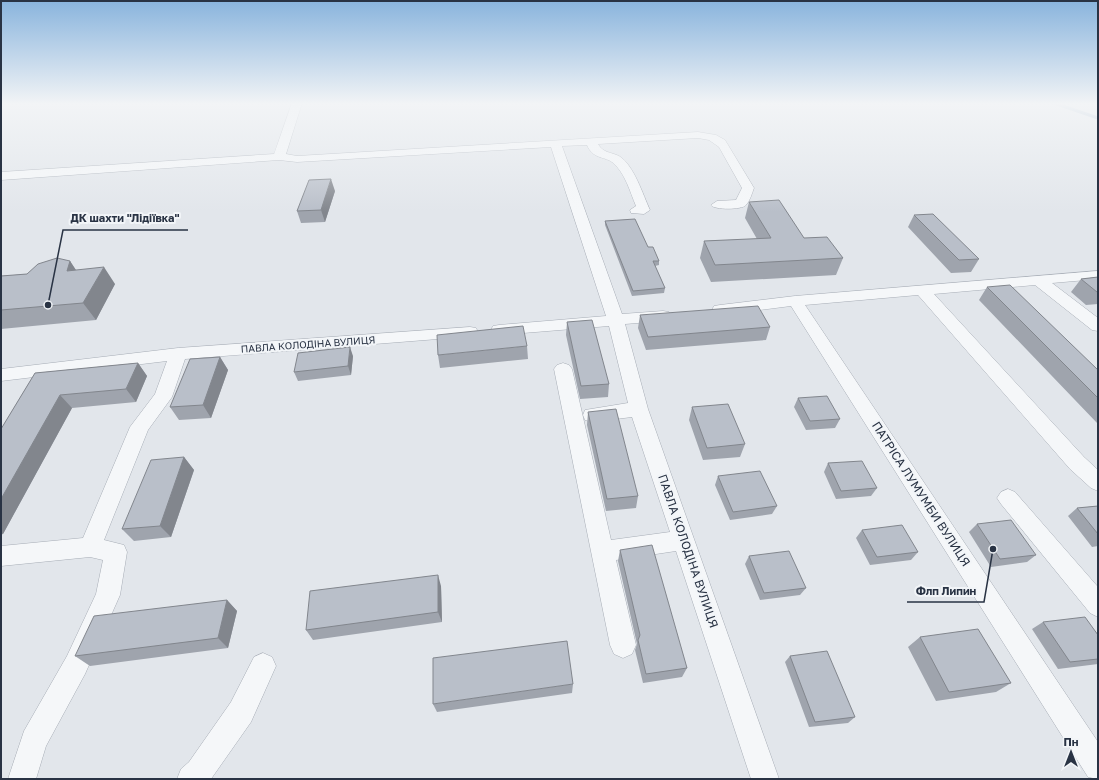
<svg xmlns="http://www.w3.org/2000/svg" width="1099" height="780" font-family="'Golos Text',sans-serif">
<style>
.lines{fill:none;stroke-linecap:round;stroke-linejoin:round}
.stream{stroke:#9cb4cc;stroke-width:3}
.minor-casing{stroke:#a7adb6;stroke-width:1}
.minor{fill:#f5f7f9;fill-rule:evenodd}
.wall{fill:#9fa4ad}
.shaded-wall{fill:#82868d}
.building{fill:#b9bfc9;stroke:#82868d}
.labels{text-anchor:middle;stroke-width:4;stroke-linejoin:round;paint-order:stroke}
.street-label{font-size:10px;fill:#293344;stroke:#f2f5f8}
.near-street-label{font-size:12px;fill:#293344;stroke:#f2f5f8}
.leader{fill:none;stroke:#293344;stroke-width:1.5}
.callout-dot{fill:#293344;stroke:#f2f5f8;stroke-width:1.5}
.callout-label{font-size:11px;text-anchor:middle;font-weight:bold;fill:#293344;stroke:#f2f5f8;stroke-width:4;stroke-linejoin:round;paint-order:stroke}
</style>
<rect width="100%" height="100%" fill="#e2e6eb"/>
<g class="lines">
<!-- stream -->
<path class="stream" d="M1054 103 1098 118"/>
<!-- minor casing -->
<g class="minor-casing">
<path id="minor" d="M292 103H302L286 154 297 156 698 132 716 135 725 140 754 188C752 193 750 201 746 205 742 210 714 210 711 205L717 201 736 200 742 188 719 147 709 140 698 138 598 144C603 153 611 152 619 156 634 165 643 195 650 210L644 214 631 213 630 210 636 206C630 192 625 172 612 162 603 156 593 159 587 145L562 146 622 314 663 311 669 312 671 316 669 320 663 321 625 324 648 409 779 779H751L676 551 616 560 636 645 632 654 623 658 614 654 610 645 554 369 557 365 563 363 569 365 572 369 611 540 670 532 632 417 592 422 585 420 583 415 585 410 628 403 609 326 499 335 493 334 491 330 493 326 499 325 606 316 551 147 297 162 279 160 1 180V172L274 154Z
M1098 271V279L1052 283 1098 318V331L1092 330 1035 285 934 294 1084 457 1098 470V491L1091 488 1070 469 918 295 805 305 1098 742V779L1088 777 791 306 720 315 714 314 712 310 714 306 720 305 795 296Z
M470 327 476 328 478 332 476 336 185 359 172 397 148 430 104 540 124 545 127 552 120 595 85 674 46 746 36 779H8L24 731 67 656 96 594 103 560 90 557 1 566V546L83 538 130 427 155 394 167 361 1 381V369L178 348Z
M1008 489 1015 492 1098 587V617L1090 613 1001 504 997 498 1001 492Z
M263 653 272 657 276 666 251 722 211 779H177L181 769 189 762 231 702 254 657Z"/>
</g>
<!-- minor -->
<use href="#minor" class="minor"/>
</g>
<!-- wall -->
<path class="wall" d="M335 191 325 222 301 223 297 211Z
M749 202 804 238 843 258 836 275 711 282 700 258 704 241 757 239 745 218Z
M914 215 979 259 971 272 951 273 908 227Z
M605 221 648 247 659 261V265L655 266 665 288 664 293 632 296 605 225Z
M70 261 76 270 115 284 96 320 1 329V276L27 274Z
M1098 277V304L1086 305 1071 292 1081 279Z
M987 287 1098 370V424L979 300Z
M640 315 770 327 766 340 646 350 638 328Z
M567 322 609 384 608 397 580 399 566 335Z
M527 346 528 359 440 368 438 355Z
M353 356 351 375 298 381 294 372Z
M220 357 228 370 211 418 179 420 170 407Z
M138 363 147 376 136 402 72 408 3 534 1 535V429L35 373Z
M798 398 840 419 835 428 806 430 794 407Z
M692 407 745 444 740 457 703 460 689 420Z
M588 412 638 496 636 508 606 511 587 425Z
M184 457 194 470 171 537 134 541 122 529Z
M828 463 877 488 871 496 836 499 824 472Z
M718 476 777 506 772 514 730 520 715 485Z
M1098 506V546L1092 547 1068 516 1077 508Z
M977 524 1036 555 1027 562 991 567 969 532Z
M862 530 918 552 911 560 870 565 856 538Z
M620 550 687 668 682 677 643 683 635 650 637 644 618 561Z
M749 556 806 588 800 595 760 600 745 564Z
M441 586 442 622 313 640 306 630Z
M227 600 237 611 228 648 90 666 75 656Z
M1043 622 1098 635V664L1058 669 1032 629Z
M920 637 1011 683 996 692 936 701 908 647Z
M790 656 855 717 848 723 809 727 785 662Z
M573 684 572 693 437 712 433 704Z"/>
<!-- shaded-wall -->
<path class="shaded-wall" d="M331 179 335 191 325 222 321 210Z
M70 261 81 278 67 271Z
M104 267 115 284 96 320 83 303Z
M350 347 353 356 351 375 348 366Z
M220 357 228 370 211 418 203 405Z
M138 363 147 376 136 402 126 389Z
M60 395 72 408 3 534 1 533V499Z
M184 457 194 470 171 537 160 526Z
M438 575 441 586 442 622 438 612Z
M227 600 237 611 228 648 218 638Z"/>
<!-- building -->
<path class="building" d="M331 179 321 210 297 211 309 180Z
M779 200 804 238 827 237 843 258 715 265 704 241 771 238 749 202Z
M933 214 979 259 959 260 914 215Z
M635 219 648 247H653L659 261H653L665 288 633 291 605 221Z
M57 258 70 261 67 271 104 267 83 303 1 310V276L27 274 38 264Z
M1098 277V292H1097L1081 279Z
M1010 285 1098 370V398L987 287Z
M758 306 770 327 648 337 640 315Z
M592 320 609 384 581 386 567 322Z
M523 326 527 346 438 355 437 335Z
M350 347 348 366 294 372 298 353Z
M220 357 203 405 170 407 190 359Z
M138 363 126 389 60 395 1 499V429L35 373Z
M827 396 840 419 810 421 798 398Z
M728 404 745 444 707 448 692 407Z
M616 409 638 496 607 499 588 412Z
M184 457 160 526 122 529 151 460Z
M862 461 877 488 841 491 828 463Z
M760 471 777 506 733 512 718 476Z
M1098 506V534L1077 508Z
M1011 520 1036 555 1000 559 977 524Z
M902 525 918 552 877 557 862 530Z
M652 545 687 668 646 674 638 640 640 635 620 550Z
M789 551 806 588 764 593 749 556Z
M438 575V612L306 630 310 591Z
M227 600 218 638 75 656 94 616Z
M1085 617 1098 635V659L1070 662 1043 622Z
M978 629 1011 683 949 692 920 637Z
M567 641 573 684 433 704V658Z
M827 651 855 717 815 722 790 656Z"/>
<!-- sky -->
<linearGradient id="sky" x2="0" y2="1"><stop stop-color="#89b4dd"/><stop offset="0.49" stop-color="#f2f4f6"/><stop offset="1" stop-color="#f2f4f6" stop-opacity="0"/></linearGradient>
<rect width="1099" height="212" fill="url(#sky)"/>
<g class="labels">
<!-- street labels -->
<g class="street-label">
<text transform="translate(308 344) rotate(-4)" y="4">ПАВЛА КОЛОДІНА ВУЛИЦЯ</text>
</g>
<!-- near-street labels -->
<g class="near-street-label">
<text transform="translate(921 494) rotate(57)" y="4">ПАТРІСА ЛУМУМБИ ВУЛИЦЯ</text>
<text transform="translate(688 551) rotate(71)" y="4">ПАВЛА КОЛОДІНА ВУЛИЦЯ</text>
</g>
</g>
<!-- callouts -->
<path class="leader" d="M48 305L63 230H188M993 549L984 602H907"/>
<g class="callout-dot">
<circle cx="48" cy="305" r="4"/>
<circle cx="993" cy="549" r="4"/>
</g>
<g class="callout-label">
<text x="125" y="222">ДК шахти "Лідіївка"</text>
<text x="946" y="595">Флп Липин</text>
</g>
<!-- border -->
<rect width="1099" height="780" fill="none" stroke="#293344" stroke-width="4"/>
<!-- north arrow -->
<g transform="translate(1071 752)" stroke="#f2f5f8" stroke-width="3" paint-order="stroke">
<path d="M0-3L7 15L0 10L-7 15Z" fill="#293344"/>
<text y="-6" font-size="11" font-weight="bold" text-anchor="middle" fill="#293344">Пн</text>
</g>
</svg>
